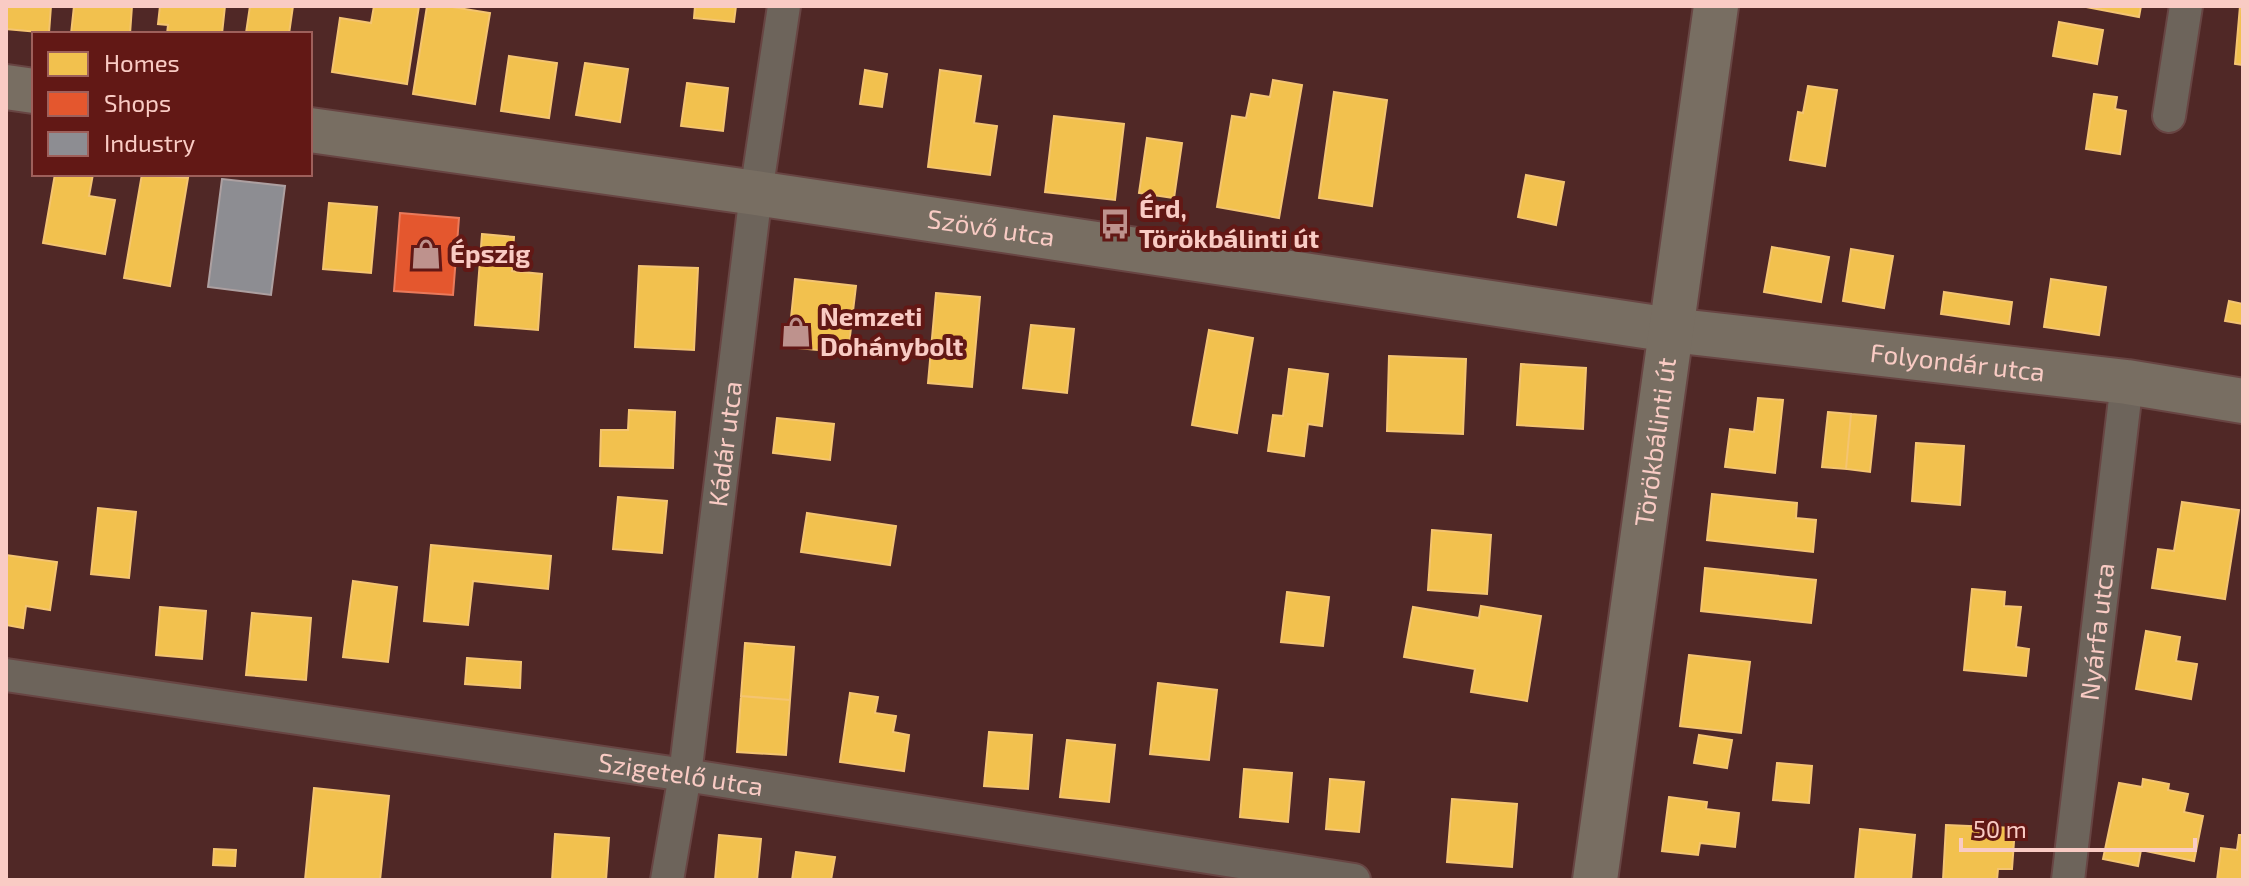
<svg xmlns="http://www.w3.org/2000/svg" width="2249" height="886" font-family="'Exo 2',sans-serif">
<style>
.homes{fill:#f2c14e;stroke:#f4c471;stroke-width:2}
.shops{fill:#e4572e;stroke:#ea7a5b;stroke-width:2}
.industry{fill:#8d8d92;stroke:#ada0a1;stroke-width:2}
.lines{fill:none;stroke-linecap:round;stroke-linejoin:round}
.street-casing{stroke:#684543;stroke-width:36}
.secondary-casing{stroke:#684543;stroke-width:48}
.street{stroke:#6d645b;stroke-width:32}
.secondary{stroke:#786e62;stroke-width:44}
.labels{text-anchor:middle;stroke-width:8;stroke-linejoin:round;paint-order:stroke}
.poi-label{font-size:26px;font-weight:bold;fill:#f9cbc4;stroke:#621815;text-anchor:start}
.street-label{font-size:26px;fill:#f9cbc4;stroke:#621815}
</style>
<rect width="100%" height="100%" fill="#502826"/>
<!-- homes -->
<path class="homes" d="M6 6H51L49 33 6 29Z
M74 6H132L130 34H71Z
M160 6H225L222 34 204 32V34H167L168 25 158 24Z
M250 6H293L289 34 246 33Z
M374 6H419L407 84 332 72 340 18 371 23Z
M427 6H446L490 13 475 104 413 94Z
M695 6H736L734 22 694 18Z
M2081 6H2141L2139 17Z
M2240 6H2243V65L2235 64Z
M2059 22 2103 30 2097 64 2053 56Z
M509 56 557 63 549 118 501 111Z
M585 63 628 69 620 122 576 115Z
M865 70 887 74 882 107 860 104Z
M940 70 981 76 974 123 997 126 990 175 928 167Z
M1273 80 1302 85 1279 218 1217 207 1232 116 1246 118 1251 94 1270 97Z
M687 83 728 88 723 131 681 126Z
M1808 86 1837 90 1825 166 1790 160 1798 112 1803 113Z
M1334 92 1387 100 1372 206 1319 198Z
M2094 94 2117 97 2115 109 2126 111 2120 154 2086 149Z
M1054 116 1124 124 1115 200 1045 192Z
M1147 138 1182 143 1174 198 1139 193Z
M55 174H93L89 196 115 200 105 254 43 243Z
M142 174 188 178 170 286 124 278Z
M1526 175 1564 182 1556 225 1518 217Z
M329 203 377 207 371 273 323 269Z
M482 234 514 237 512 271 542 274 538 330 475 325Z
M1772 247 1829 257 1821 302 1764 292Z
M1851 249 1893 256 1884 308 1843 301Z
M639 266 698 268 694 350 635 347Z
M795 279 856 286 848 353 788 347Z
M2051 279 2106 287 2099 335 2044 327Z
M1944 292 2012 302 2009 324 1941 314Z
M936 293 980 297 972 387 928 383Z
M2229 301 2243 304V324L2225 321Z
M1031 325 1074 329 1067 393 1023 388Z
M1209 330 1253 338 1237 433 1192 425Z
M1389 356 1466 359 1463 434 1387 431Z
M1521 364 1586 368 1583 429 1517 425Z
M1289 369 1328 374 1322 426 1308 424 1304 456 1268 451 1273 415 1283 416Z
M1758 398 1783 400 1775 473 1725 467 1730 429 1754 432Z
M629 410 675 412 673 468 600 466 601 430H628Z
M1828 412 1851 414 1846 469 1822 467Z
M1851 414 1876 416 1870 472 1846 469Z
M777 418 834 424 830 460 773 453Z
M1916 443 1964 446 1960 505 1912 501Z
M1712 494 1797 503 1796 518 1816 520 1813 552 1707 540Z
M618 497 667 501 662 553 613 549Z
M2182 502 2239 510 2225 599 2152 588 2158 549 2174 551Z
M98 508 136 512 129 578 91 574Z
M807 513 896 526 890 565 801 552Z
M1432 530 1491 535 1487 594 1428 590Z
M431 545 551 556 548 589 473 581 468 625 424 621Z
M6 555 57 562 50 610 26 606 23 628 6 625Z
M1705 568 1816 580 1811 623 1701 611Z
M353 581 397 587 388 662 343 657Z
M1972 589 2005 592 2004 606 2021 607 2016 647 2029 649 2026 676 1964 670Z
M1287 592 1329 597 1323 646 1281 642Z
M1481 606 1541 616 1527 701 1471 692 1475 669 1404 657 1413 607 1479 618Z
M160 607 206 611 202 659 156 655Z
M252 613 311 618 306 680 246 675Z
M2146 631 2180 637 2176 661 2197 664 2191 699 2136 689Z
M745 643 794 647 790 700 741 696Z
M1689 655 1750 662 1741 733 1680 726Z
M467 658 521 662 520 688 465 684Z
M1158 683 1217 690 1209 760 1150 754Z
M850 693 878 697 875 713 896 716 893 732 909 735 904 771 840 762Z
M741 696 790 700 786 755 737 752Z
M989 732 1032 735 1028 789 984 786Z
M1699 735 1732 740 1727 768 1694 763Z
M1067 740 1115 745 1109 802 1060 797Z
M1777 763 1812 766 1809 803 1773 800Z
M1244 769 1292 773 1288 822 1240 817Z
M1330 779 1364 782 1359 832 1326 829Z
M2143 779 2169 784 2168 790 2188 794 2184 812 2203 816 2194 861 2141 850 2138 866 2103 859 2119 783 2142 787Z
M314 788 389 796 380 880H305Z
M1669 797 1707 802 1706 809 1739 813 1735 847 1700 843 1698 855 1662 851Z
M1452 799 1517 804 1512 867 1447 862Z
M1946 825 2015 828 2012 869H1998L1997 880H1943Z
M1860 829 1915 835 1911 880H1855Z
M555 834 609 838 606 880H552Z
M719 835 761 839 757 880H715Z
M2239 835H2243V880H2217L2221 848 2237 850Z
M214 849 236 850 235 866 213 865Z
M796 852 835 857 831 880H792Z"/>
<!-- shops -->
<path class="shops" d="M400 213 459 218 453 295 394 291Z"/>
<!-- industry -->
<path class="industry" d="M222 179 285 186 271 295 208 287Z"/>
<g class="lines">
<!-- street casing -->
<g class="street-casing">
<g id="street">
<path d="M2169 116 2186 6"/>
<path id="s1" d="M6 675 685 775 1354 880"/>
<path id="s2" d="M667 880 685 775 756 193 784 6"/>
<path id="s3" d="M2068 880 2127 382"/>
</g>
</g>
<!-- secondary casing -->
<g class="secondary-casing">
<g id="secondary">
<path d="M6 87 34 91"/>
<path id="s4" d="M310 130 756 193 1671 330 2127 382 2243 401"/>
<path id="s5" d="M1595 880 1716 6"/>
</g>
</g>
<!-- street -->
<use href="#street" class="street"/>
<!-- secondary -->
<use href="#secondary" class="secondary"/>
</g>
<!-- icons -->
<defs>
<g id="bus-bare" transform="scale(2.4)"><path d="M-5-6H5V4H4V6H2V4H-2V6H-4V4H-5ZM-3.5-4V0h7V-4ZM-3.5 1.2v1.5H-2V1.2ZM2 1.2v1.5H3.5V1.2Z" fill="#be928d" stroke="#621815" stroke-width="2.5" paint-order="stroke"/></g>
<g id="shop-bare" transform="scale(2.4)"><path d="M-5-2.5h2.3a2.7 3.5 0 0 1 5.4 0H5L5.5 6h-11ZM-1.5-2.5h3a1.5 2.3 0 0 0-3 0Z" fill="#be928d" stroke="#621815" stroke-width="2.5" paint-order="stroke"/></g>
</defs>
<g fill-rule="evenodd">
<use href="#bus-bare" x="1115" y="224"/>
<use href="#shop-bare" x="426" y="254"/>
<use href="#shop-bare" x="796" y="332"/>
</g>
<g class="labels">
<!-- poi labels -->
<g class="poi-label">
<text x="1139" y="218">Érd,<tspan x="1139" dy="30">Törökbálinti út</tspan></text>
<text x="450" y="263">Épszig</text>
<text x="820" y="326">Nemzeti<tspan x="820" dy="30">Dohánybolt</tspan></text>
</g>
<!-- street labels -->
<g class="street-label">
<text dy="9" stroke="none"><textPath href="#s4" startOffset="688">Szövő utca</textPath></text>
<text dy="9" stroke="none"><textPath href="#s4" startOffset="1664">Folyondár utca</textPath></text>
<text dy="9" stroke="none"><textPath href="#s2" startOffset="440">Kádár utca</textPath></text>
<text dy="9" stroke="none"><textPath href="#s5" startOffset="442">Törökbálinti út</textPath></text>
<text dy="9" stroke="none"><textPath href="#s3" startOffset="250">Nyárfa utca</textPath></text>
<text dy="9" stroke="none"><textPath href="#s1" startOffset="682">Szigetelő utca</textPath></text>
</g>
</g>
<!-- border -->
<rect width="2249" height="886" fill="none" stroke="#f9cbc4" stroke-width="16"/>
<!-- legend -->
<rect x="32" y="32" width="280" height="144" fill="#621815" stroke="#9e605b" stroke-width="2"/>
<rect x="48" y="52" width="40" height="24" fill="#f2c14e" stroke="#9e605b" stroke-width="2"/>
<text x="104" y="72" font-size="24" fill="#f9cbc4">Homes</text>
<rect x="48" y="92" width="40" height="24" fill="#e4572e" stroke="#9e605b" stroke-width="2"/>
<text x="104" y="112" font-size="24" fill="#f9cbc4">Shops</text>
<rect x="48" y="132" width="40" height="24" fill="#8d8d92" stroke="#9e605b" stroke-width="2"/>
<text x="104" y="152" font-size="24" fill="#f9cbc4">Industry</text>
<!-- scale -->
<path d="M1961 838v12h234v-12" fill="none" stroke="#f9cbc4" stroke-width="4"/>
<text x="1973" y="838" font-size="24" fill="#f9cbc4" stroke="#621815" stroke-width="6" paint-order="stroke">50 m</text>
</svg>
